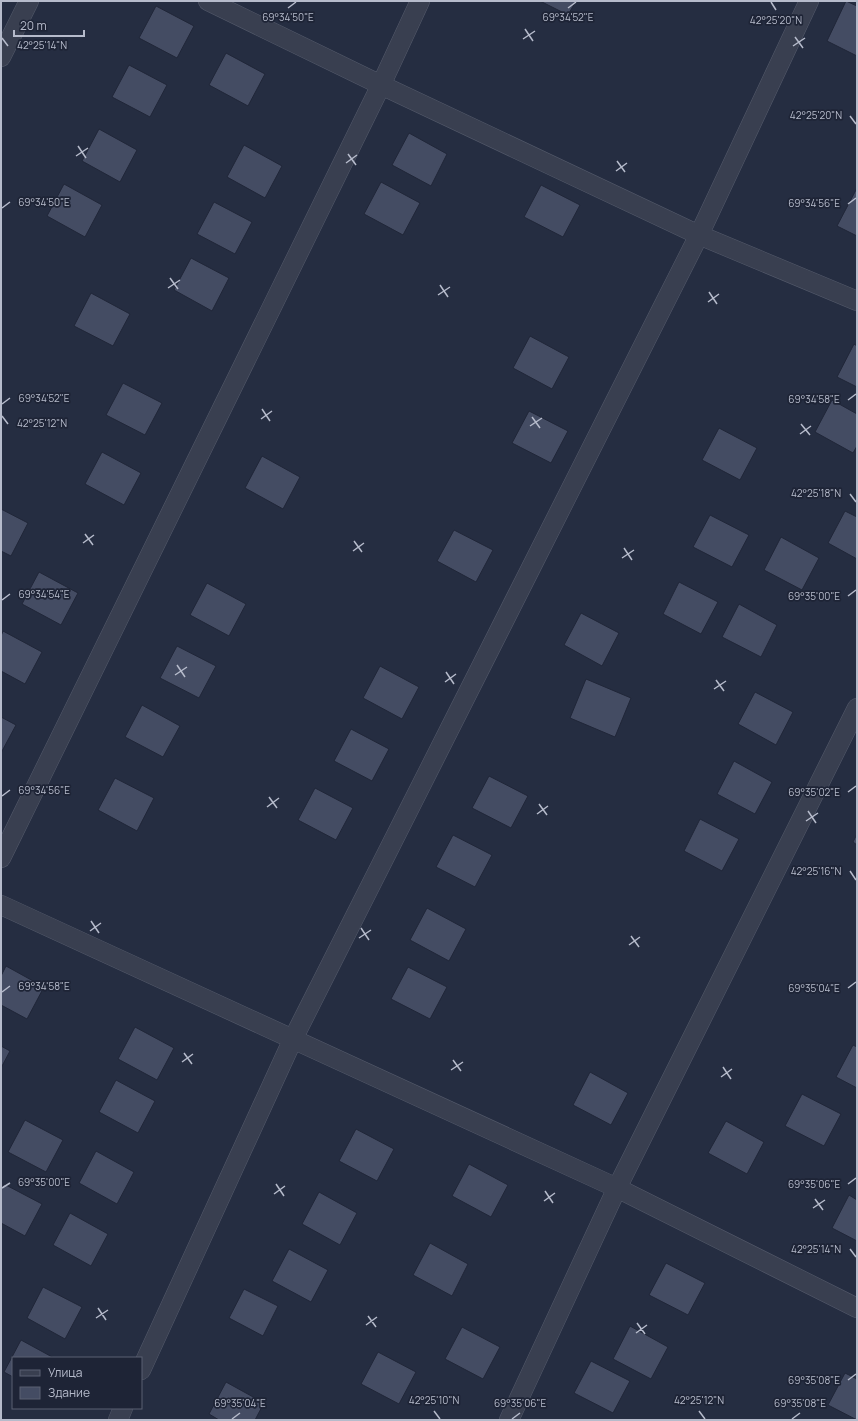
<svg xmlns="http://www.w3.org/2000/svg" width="858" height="1421" font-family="Manrope,sans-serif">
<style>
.building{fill:#444c63;stroke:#202638}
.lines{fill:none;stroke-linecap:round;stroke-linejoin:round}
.street-casing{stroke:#545a6b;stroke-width:20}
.street{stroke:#393f50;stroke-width:19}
.ticks{fill:none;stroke:#b6bbcb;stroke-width:1.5}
.ticks-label{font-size:10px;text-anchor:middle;fill:#b6bbcb;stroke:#1e2436;stroke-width:3.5;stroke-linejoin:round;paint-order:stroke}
</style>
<rect width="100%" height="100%" fill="#252d41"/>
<!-- building -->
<path class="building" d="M540 1H576L568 15Z
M846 1 857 6V56L827 41Z
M156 6 194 26 177 58 139 38Z
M226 53 265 74 248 106 209 85Z
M129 65 167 85 150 117 112 97Z
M99 129 137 150 120 182 82 161Z
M409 133 447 154 431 186 392 165Z
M244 145 282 166 265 198 227 177Z
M381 182 420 203 403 235 364 214Z
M64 184 102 205 85 237 47 216Z
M541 185 580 205 563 237 524 217Z
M857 188V236L837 226Z
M214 202 252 222 235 254 197 234Z
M191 258 229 278 212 311 174 290Z
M91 293 130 314 113 346 74 326Z
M530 336 569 357 552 389 513 368Z
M854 344 857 346V387L837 377Z
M123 383 162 403 145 435 106 415Z
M832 400 857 414V446L853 453 815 432Z
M529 411 568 431 551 463 512 443Z
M719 428 757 448 740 480 702 460Z
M102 452 141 473 124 505 85 484Z
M262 456 300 477 283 509 245 488Z
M1 509 28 523 11 556 1 551Z
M845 511 857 517V559L828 543Z
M710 515 749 535 732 567 693 547Z
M454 530 493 550 476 582 437 561Z
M781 537 819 558 802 590 764 570Z
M39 572 78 593 61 625 22 604Z
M679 582 718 602 701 634 663 614Z
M207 583 246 604 229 636 190 615Z
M739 604 777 625 761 657 722 637Z
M581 613 619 633 602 666 564 645Z
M3 631 42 652 25 684 1 671V636Z
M177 646 216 666 199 698 160 678Z
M380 666 419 687 402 719 363 698Z
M586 679 631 698 615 737 570 718Z
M755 692 793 712 776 745 738 724Z
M142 705 180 726 163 757 125 737Z
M1 717 16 725 1 753Z
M351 729 389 749 372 781 334 761Z
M734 761 772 782 755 814 717 794Z
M489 776 528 796 511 828 472 808Z
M115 778 154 798 137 831 98 810Z
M315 788 353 808 336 840 298 820Z
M700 819 739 839 722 871 684 851Z
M857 834V845L853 842Z
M453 835 492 855 475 887 436 867Z
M427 908 466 929 449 961 410 940Z
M6 966 44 987 27 1019 1 1005V976Z
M408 967 447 987 430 1019 391 999Z
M135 1027 174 1048 157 1080 118 1059Z
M853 1045 857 1047V1088L836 1077Z
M1 1046 10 1051 1 1068Z
M590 1072 628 1093 611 1125 573 1105Z
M116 1080 155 1101 138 1133 99 1112Z
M802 1094 841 1114 824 1146 785 1126Z
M25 1120 63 1140 46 1172 8 1152Z
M726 1121 764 1142 747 1174 708 1153Z
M356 1129 394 1149 377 1181 339 1161Z
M96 1151 134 1172 117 1204 79 1183Z
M469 1164 508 1185 491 1217 452 1196Z
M4 1184 42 1204 25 1236 1 1223V1189Z
M319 1192 357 1213 340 1245 302 1224Z
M849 1195 857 1200V1241L832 1228Z
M70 1213 108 1234 91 1266 53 1245Z
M430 1243 468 1264 452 1296 413 1275Z
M289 1249 328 1270 311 1302 272 1281Z
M666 1263 705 1283 688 1315 649 1295Z
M43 1287 82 1307 65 1339 27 1318Z
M244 1289 278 1306 263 1336 229 1318Z
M630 1326 668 1347 651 1379 613 1359Z
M462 1327 500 1347 483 1379 445 1359Z
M21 1340 54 1358H13V1377L4 1372Z
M378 1352 416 1372 399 1404 361 1384Z
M591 1361 630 1381 613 1413 574 1393Z
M845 1373 857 1379V1420L828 1405Z
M226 1382 264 1403 255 1420H219L209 1414Z"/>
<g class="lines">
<!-- street casing -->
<g class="street-casing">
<path id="street" d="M208 1 381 85 699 235 857 301
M1 57 29 1
M1 858 381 85 420 1
M1 905 617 1188 857 1308
M141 1370 293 1039 699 235 809 1
M118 1420 123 1408
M509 1420 617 1188 857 708"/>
</g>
<!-- street -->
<use href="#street" class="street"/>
</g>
<!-- ticks -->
<path class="ticks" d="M771 2 776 10M288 8 296 2M568 8 576 2M525 29 533 41M795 37 803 48M2 38 8 46M523 39 535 31M793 46 805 38M850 116 856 124M78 146 86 158M348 154 356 165M76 156 88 148M617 161 625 172M346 163 357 155M616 171 627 163M848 204 856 198M2 208 10 202M170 278 178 289M440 285 448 297M168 288 180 280M709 292 717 304M438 295 450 287M708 302 719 294M848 400 856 394M2 404 10 398M262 409 270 421M2 416 8 424M532 417 540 428M261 419 272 411M801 424 810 435M530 426 542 418M800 434 811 426M850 494 856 502M85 534 93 545M354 541 362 552M83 543 94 535M624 548 632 560M353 551 364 543M622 558 634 550M848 596 856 590M2 600 10 594M177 665 185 677M446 672 454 684M175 675 187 667M716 680 724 691M445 682 456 674M714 689 726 681M848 792 856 786M2 796 10 790M269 797 277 808M539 804 547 815M267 807 279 798M808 811 816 823M537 814 548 806M806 821 818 813M850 871 856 880M91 921 99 933M361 928 369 940M90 931 101 923M631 936 639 947M359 938 371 930M629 945 640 937M848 988 856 982M2 992 10 986M184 1053 192 1064M453 1060 461 1071M182 1062 193 1054M723 1067 731 1079M451 1070 463 1062M721 1077 732 1069M276 1184 284 1196M848 1184 856 1178M2 1188 10 1183M545 1191 553 1203M274 1194 285 1186M815 1199 823 1210M544 1201 555 1193M813 1208 825 1200M850 1249 856 1257M98 1308 106 1320M368 1316 376 1327M96 1318 108 1310M637 1323 645 1334M366 1325 377 1317M636 1333 647 1325M848 1380 856 1374M434 1411 440 1419M699 1411 705 1419M232 1419 240 1413M512 1419 520 1413M792 1419 800 1413"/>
<g class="ticks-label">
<text x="288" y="21">69°34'50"E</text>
<text x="568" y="21">69°34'52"E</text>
<text x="776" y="24">42°25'20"N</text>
<text x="42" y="49">42°25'14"N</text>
<text x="816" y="119">42°25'20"N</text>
<text x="44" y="206">69°34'50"E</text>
<text x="814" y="207">69°34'56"E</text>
<text x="44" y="402">69°34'52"E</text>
<text x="814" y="403">69°34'58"E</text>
<text x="42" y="427">42°25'12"N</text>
<text x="816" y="497">42°25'18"N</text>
<text x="44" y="598">69°34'54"E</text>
<text x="814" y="600">69°35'00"E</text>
<text x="44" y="794">69°34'56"E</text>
<text x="814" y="796">69°35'02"E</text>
<text x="816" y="875">42°25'16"N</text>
<text x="44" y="990">69°34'58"E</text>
<text x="814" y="992">69°35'04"E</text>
<text x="44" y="1186">69°35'00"E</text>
<text x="814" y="1188">69°35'06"E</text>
<text x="816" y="1253">42°25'14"N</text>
<text x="814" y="1384">69°35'08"E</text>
<text x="434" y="1404">42°25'10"N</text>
<text x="699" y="1404">42°25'12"N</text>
<text x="240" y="1407">69°35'04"E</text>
<text x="520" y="1407">69°35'06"E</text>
<text x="800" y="1407">69°35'08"E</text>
</g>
<!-- border -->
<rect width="858" height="1421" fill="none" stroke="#b6bbcb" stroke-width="4"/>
<!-- legend -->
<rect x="12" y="1357" width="130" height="52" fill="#1e2436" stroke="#5b6072"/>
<rect x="20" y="1370" width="20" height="6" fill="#393f50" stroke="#5b6072"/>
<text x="48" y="1377" font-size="12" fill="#b6bbcb">Улица</text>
<rect x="20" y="1387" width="20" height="12" fill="#444c63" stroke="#5b6072"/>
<text x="48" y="1397" font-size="12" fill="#b6bbcb">Здание</text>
<!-- scale -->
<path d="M14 30v6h70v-6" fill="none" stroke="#b6bbcb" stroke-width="2"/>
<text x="20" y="30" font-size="12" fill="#b6bbcb" stroke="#1e2436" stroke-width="3" paint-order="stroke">20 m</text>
</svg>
